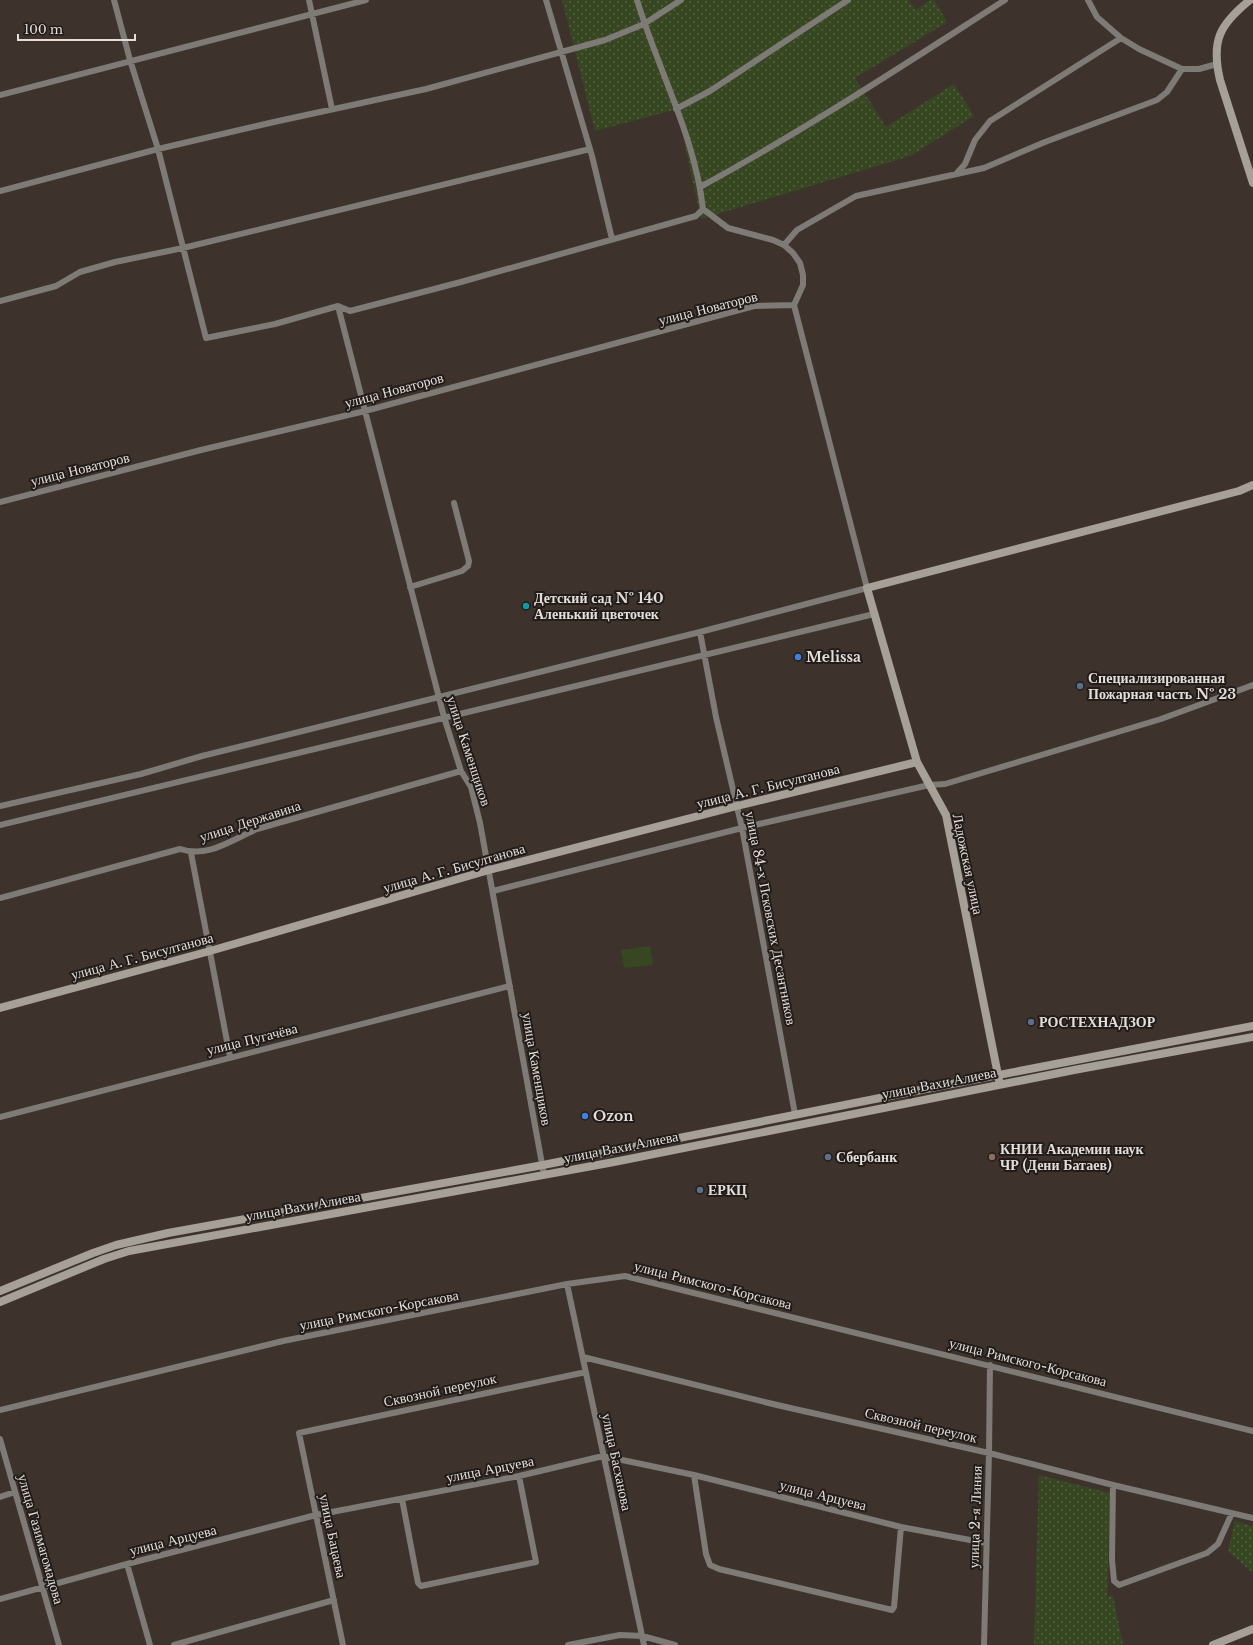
<svg xmlns="http://www.w3.org/2000/svg" width="1253" height="1645" font-family="'Libre Baskerville',serif">
<style>
.grass{fill:url(#grass-dots)}
.park{fill:#364722}
.lines{fill:none;stroke-linecap:round;stroke-linejoin:round}
.street{stroke:#7e7a75;stroke-width:6}
.secondary{stroke:#a6a098;stroke-width:8}
.culture-dot{fill:#0f9aa8;stroke:#211c19;stroke-width:1.5}
.shop-dot{fill:#3f7fe0;stroke:#211c19;stroke-width:1.5}
.service-dot{fill:#5c6f8a;stroke:#211c19;stroke-width:1.5}
.education-dot{fill:#8d6e63;stroke:#211c19;stroke-width:1.5}
.labels{text-anchor:middle;stroke-width:4;stroke-linejoin:round;paint-order:stroke}
.street-label{font-size:14px;fill:#e4ddd8;stroke:#211c19}
.poi-label{font-size:14px;font-weight:bold;fill:#e4ddd8;stroke:#211c19;text-anchor:start}
</style>
<defs>
<pattern id="grass-dots" width="8" height="8" patternUnits="userSpaceOnUse"><rect width="8" height="8" fill="#364722"/><path d="M2 2h.1M6 6h.1" fill="none" stroke="#536141" stroke-width="1.8" stroke-linecap="round"/></pattern>
</defs>
<rect width="100%" height="100%" fill="#3e332c"/>
<!-- grass -->
<path class="grass" d="M562 0H909L915 10 931 0H934L947 22 855 78 886 127 954 84 974 116 910 156 701 219 677 109 595 131Z
M1039 1475 1110 1493 1107 1597 1113 1595 1123 1645H1034Z
M1235 1521 1253 1526V1573L1228 1551Z"/>
<!-- park -->
<path class="park" d="M650 946 653 965 624 968 621 950Z"/>
<g class="lines">
<!-- street -->
<path class="street" d="M114 0 130 60 158 149 206 338 275 324 338 306 350 311 461 282 696 216 703 209
M309 0 332 109
M546 0 592 156 612 239
M1088 0 1097 17 1121 38 1139 49 1182 69H1199L1217 64
M0 95 366 0
M676 109 710 91 848 0
M956 174 965 164 975 140 990 121 1121 38
M700 187C805 130 905 64 1005 0
M0 191 158 149 274 122 426 89 605 40 644 24 681 0
M784 245 797 230 856 196 984 168 1045 142 1157 100 1167 92 1182 69
M0 301 56 286 80 272 115 262 183 248 590 149
M338 306 444 717 461 771 471 787 480 823 544 1175
M0 502 201 450 365 411 754 306 794 305
M410 587 462 571 468 566 469 561 454 503
M700 632 716 717 742 828 795 1114
M0 806 141 774 202 756 700 632 867 588 794 305 803 285V275L800 263 793 253 784 245 773 240 728 228 703 209C695 136 658 70 637 0
M0 825 874 614
M191 853 230 1057
M493 891 742 828 929 785 945 784 1161 719 1253 685
M0 898 180 849C209 858 231 840 257 829L461 771
M0 1117 510 986
M567 1284 644 1645
M583 1357 777 1405 989 1453 1113 1485 1253 1518
M0 1410 283 1341 567 1284 625 1276 1253 1431
M0 1439 59 1645
M694 1475 706 1554 710 1565 719 1569 892 1610 894 1607 901 1527
M1113 1485 1112 1560 1114 1581 1119 1585 1207 1553 1218 1544 1232 1513
M0 1497 15 1492
M402 1499 418 1583 421 1586 536 1562 519 1476
M127 1564 150 1645
M0 1599 127 1564 316 1515 519 1476 603 1456 694 1475 901 1527 986 1543
M174 1645 334 1600
M343 1645 299 1433 586 1372
M568 1645 620 1635 642 1636 675 1645
M984 1645 989 1453 990 1365"/>
<!-- secondary -->
<path class="secondary" d="M1250 0C1219 25 1211 41 1220 80L1253 183
M0 1008 210 951 489 870 737 806 917 762
M999 1080 946 815 917 762 867 588 1239 491 1253 485
M0 1291 93 1253 116 1245 168 1233 543 1165 900 1094 1253 1026
M0 1302 104 1259 129 1251 614 1162 1074 1070 1253 1037
M1213 1645 1253 1629"/>
</g>
<!-- markers -->
<circle class="culture-dot" cx="526" cy="606" r="4"/>
<g class="shop-dot">
<circle cx="798" cy="657" r="4"/>
<circle cx="585" cy="1116" r="4"/>
</g>
<g class="service-dot">
<circle cx="1080" cy="686" r="4"/>
<circle cx="1031" cy="1022" r="4"/>
<circle cx="828" cy="1157" r="4"/>
<circle cx="700" cy="1190" r="4"/>
</g>
<circle class="education-dot" cx="992" cy="1157" r="4"/>
<g class="labels">
<!-- street labels -->
<g class="street-label">
<text transform="translate(708 308) rotate(-14)" y="5">улица Новаторов</text>
<text transform="translate(394 390) rotate(-15)" y="5">улица Новаторов</text>
<text transform="translate(80 469) rotate(-14)" y="5">улица Новаторов</text>
<text transform="translate(469 751) rotate(72)" y="5">улица Каменщиков</text>
<text transform="translate(768 786) rotate(-14)" y="5">улица А. Г. Бисултанова</text>
<text transform="translate(250 821) rotate(-18)" y="5">улица Державина</text>
<text transform="translate(968 864) rotate(78)" y="5">Ладожская улица</text>
<text transform="translate(454 868) rotate(-16)" y="5">улица А. Г. Бисултанова</text>
<text transform="translate(771 918) rotate(79)" y="5">улица 84-х Псковских Десантников</text>
<text transform="translate(142 956) rotate(-15)" y="5">улица А. Г. Бисултанова</text>
<text transform="translate(252 1039) rotate(-14)" y="5">улица Пугачёва</text>
<text transform="translate(537 1069) rotate(80)" y="5">улица Каменщиков</text>
<text transform="translate(939 1083) rotate(-11)" y="5">улица Вахи Алиева</text>
<text transform="translate(621 1147) rotate(-11)" y="5">улица Вахи Алиева</text>
<text transform="translate(303 1206) rotate(-10)" y="5">улица Вахи Алиева</text>
<text transform="translate(713 1285) rotate(14)" y="5">улица Римского-Корсакова</text>
<text transform="translate(379 1310) rotate(-11)" y="5">улица Римского-Корсакова</text>
<text transform="translate(1028 1362) rotate(14)" y="5">улица Римского-Корсакова</text>
<text transform="translate(440 1390) rotate(-12)" y="5">Сквозной переулок</text>
<text transform="translate(921 1425) rotate(13)" y="5">Сквозной переулок</text>
<text transform="translate(617 1462) rotate(78)" y="5">улица Басханова</text>
<text transform="translate(490 1469) rotate(-11)" y="5">улица Арцуева</text>
<text transform="translate(823 1495) rotate(14)" y="5">улица Арцуева</text>
<text transform="translate(975 1517) rotate(-88)" y="5">улица 2-я Линия</text>
<text transform="translate(333 1536) rotate(78)" y="5">улица Бацаева</text>
<text transform="translate(41 1539) rotate(74)" y="5">улица Газимагомадова</text>
<text transform="translate(173 1540) rotate(-14)" y="5">улица Арцуева</text>
</g>
<!-- poi labels -->
<g class="poi-label">
<text x="534" y="603">Детский сад № 140<tspan x="534" dy="16">Аленький цветочек</tspan></text>
<text x="806" y="662">Melissa</text>
<text x="1088" y="683">Специализированная<tspan x="1088" dy="16">Пожарная часть № 23</tspan></text>
<text x="1039" y="1027">РОСТЕХНАДЗОР</text>
<text x="593" y="1121">Ozon</text>
<text x="1000" y="1154">КНИИ Академии наук<tspan x="1000" dy="16">ЧР (Дени Батаев)</tspan></text>
<text x="836" y="1162">Сбербанк</text>
<text x="708" y="1195">ЕРКЦ</text>
</g>
</g>
<!-- scale -->
<path d="M18 34v6h117v-6" fill="none" stroke="#e4ddd8" stroke-width="2"/>
<text x="24" y="34" font-size="12" fill="#e4ddd8" stroke="#211c19" stroke-width="3" paint-order="stroke">100 m</text>
</svg>
